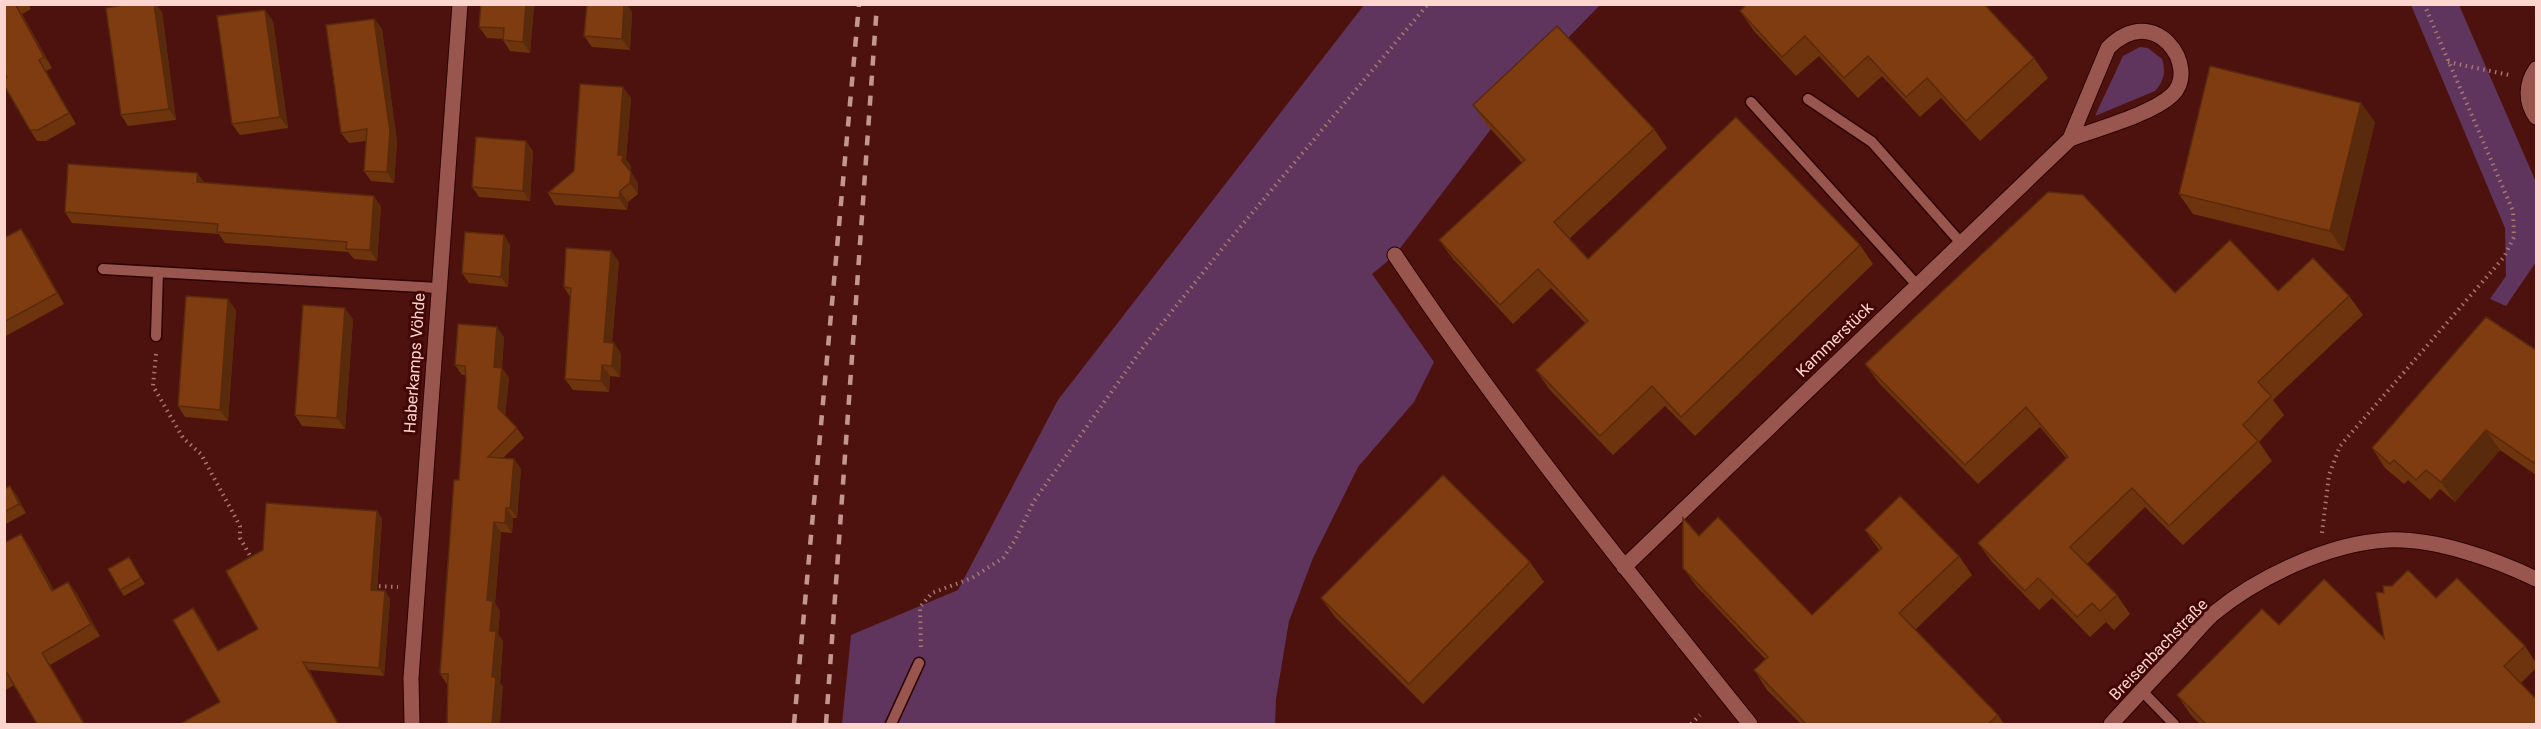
<svg xmlns="http://www.w3.org/2000/svg" width="2541" height="729" font-family="Roboto,sans-serif">
<style>
.green{fill:#5f355d}
.lines{fill:none;stroke-linecap:round;stroke-linejoin:round}
.service-casing{stroke:#2c0101;stroke-width:13}
.minor-casing{stroke:#2c0101;stroke-width:17}
.path{stroke:#a87772;stroke-width:4;stroke-dasharray:1.5 4.5;stroke-linecap:butt}
.service{stroke:#99564e;stroke-width:10}
.minor{stroke:#99564e;stroke-width:15}
.rail{stroke:#c49691;stroke-width:4.5;stroke-dasharray:10 10;stroke-linecap:butt}
.wall{fill:#6d340e}
.shaded-wall{fill:#592a0b}
.building{fill:#7f3c10;stroke:#592a0b;stroke-width:1.5}
.labels{text-anchor:middle;stroke-width:6;stroke-linejoin:round;paint-order:stroke}
.street-label{font-size:16px;fill:#fcd5cf;stroke:#420604}
</style>
<rect width="100%" height="100%" fill="#4e120e"/>
<!-- green -->
<path class="green" d="M1364 5H1600L1532 75 1395 255 1372 274 1434 362 1414 402 1358 467 1313 558 1289 621 1276 699 1275 724H842L851 635 958 590 1058 400Z
M2411 5H2459L2536 182V262L2506 306 2490 299 2506 276 2505 228Z
M2140 47 2148 48 2162 59C2166 72 2164 81 2155 91L2095 116 2123 56Z"/>
<g class="lines">
<!-- service casing -->
<g class="service-casing">
<path id="service" d="M1808 99 1872 142 1961 243
M1751 102 1917 285
M103 269 438 288
M156 336 158 272
M2142 691 2174 724
M891 724 919 663"/>
</g>
<!-- minor casing -->
<g class="minor-casing">
<path id="minor" d="M2536 69C2526 83 2525 102 2536 117
M1395 255C1504 418 1628 572 1750 724
M1624 567 2070 139C2097 129 2152 114 2172 95 2201 68 2155 0 2108 48L2070 139
M412 724 411 678 460 4
M2111 724C2133 700 2156 675 2179 651 2190 639 2201 625 2213 614 2258 577 2329 543 2388 540 2434 538 2495 559 2536 579"/>
</g>
<!-- path -->
<path class="path" d="M2448 62 2509 75
M156 354 153 386 183 438 201 454 240 526V538L253 561
M2322 533 2329 475 2340 446 2504 257 2514 237 2513 211 2424 4
M373 586 398 587
M921 647 920 607 932 593 972 578 1003 558 1015 540 1034 501 1144 346 1226 244 1428 4
M1691 724 1700 715"/>
<!-- service -->
<use href="#service" class="service"/>
<!-- minor -->
<use href="#minor" class="minor"/>
<!-- rail -->
<path class="rail" d="M794 724 859 4
M826 724 877 4"/>
</g>
<!-- wall -->
<path class="wall" d="M4 4H28L31 9 22 14 52 68 46 71 76 124 46 141H37L30 130Z
M534 6 530 53 510 51 503 40V39L487 38 479 27Z
M1740 11 2034 58 2048 78 1980 141 1941 98 1920 117 1882 76 1858 98 1819 56 1796 76 1754 31Z
M162 12 176 120 128 126 121 115Z
M632 12 630 50 592 47 584 36Z
M374 19 382 29 397 142 394 183 371 181 364 171 366 141 349 143 341 133Z
M273 21 288 128 240 135 232 124Z
M631 98 626 159 631 166 630 171 638 183V194L628 202 627 210 555 205 548 193 574 171Z
M1473 105 1654 129 1667 148 1569 239 1588 259 1860 245 1873 264 1695 436 1665 406 1613 455 1549 389 1536 370 1585 323 1551 288 1513 324 1453 259 1439 240 1522 163 1486 124Z
M2375 122 2344 251 2193 214 2179 194Z
M533 151 530 201 479 197 472 187Z
M197 173 204 182 381 206 377 261 354 259 348 252 225 243 219 234 72 223 65 212Z
M21 229 29 240 64 304 4 337V238Z
M504 235 510 245 508 287 469 283 462 273Z
M611 251 619 262 612 343H614L621 354 620 377 610 376 609 392 573 390 565 379 570 297 564 287Z
M2175 293 2349 296 2363 315 2273 400 2284 415 2259 442 2272 461 2183 545 2145 507 2087 564 2117 595 2130 614 2114 630 2106 622 2090 637 2052 598 2039 610 1992 562 1978 543 2066 458 2040 427 1978 484 1879 383 1865 364Z
M236 310 228 421 185 417 178 406Z
M353 319 345 429 302 426 295 415Z
M504 337 502 368 509 378 505 416 517 428 524 438 503 458 514 459 521 469 517 518H513L512 533 501 532 495 603 500 611 498 634 503 641 500 683 503 687 447 684 440 674 459 480 466 380V375H462L455 365Z
M2536 350V475L2500 450 2455 502 2440 489 2430 500 2408 480 2404 484 2385 468 2372 448Z
M4 483 7 488 10 486 17 496 26 513 4 525Z
M377 511 382 519 377 591H385L390 599 384 676 309 670 339 724H180L220 702 199 616 218 650 258 629Z
M1865 530 1959 556 1972 575 1915 630 1998 715 2004 724H1801L1767 690 1754 670 1765 659 1697 587 1683 568 1699 536 1812 615 1879 550Z
M21 534 29 546 54 590 68 582 77 594 100 636 50 665 85 724H37L14 685 4 691V543Z
M129 557 145 584 124 596 120 590Z
M1530 562 1544 582 1423 704 1335 617 1321 598Z
M2436 598 2525 646 2536 663V668L2521 683 2536 724H2200L2191 715 2177 695 2279 625 2384 638Z"/>
<!-- shaded-wall -->
<path class="shaded-wall" d="M15 4 22 14 52 68 44 57Z
M154 4H156L162 12 176 120 169 109Z
M526 4H533L534 6 530 53 523 42Z
M624 4H627L632 12 630 50 622 39Z
M265 10 273 21 288 128 280 117Z
M374 19 382 29 397 142 394 183 387 172Z
M39 60 46 71 76 124 69 113Z
M623 87 631 98 626 159 631 166 630 173 618 155Z
M2361 103 2375 122 2344 251 2330 231Z
M526 141 533 151 530 201 523 191Z
M631 172 638 183V194L630 183Z
M197 173 205 184 197 182Z
M620 191 628 202 627 210 619 198Z
M374 196 381 206 377 261 370 250Z
M21 229 29 240 64 304 57 293Z
M504 235 510 245 508 287 501 277Z
M611 251 619 262 611 354 604 342Z
M228 299 236 310 228 421 220 410Z
M345 308 353 319 345 429 337 418Z
M497 327 504 337 501 373 502 368 509 378 505 418 498 408 494 367Z
M614 343 621 354 620 377 612 366Z
M602 365 610 376 609 392 601 381Z
M2486 430 2500 450 2455 502 2441 482Z
M514 459 521 469 517 518 510 508Z
M10 486 17 496 26 513 19 504Z
M506 508 513 518 512 533 505 523Z
M377 511 382 519 376 598 371 590Z
M494 522 501 532 495 603 500 611 498 634 503 641 500 683 503 687 500 724H492V677L490 631 487 600Z
M21 534 29 546 61 603 52 591Z
M68 582 77 594 100 636 91 624Z
M385 591 390 599 384 676 379 668Z
M193 608 199 616 223 658 218 651Z
M42 653 50 665 85 724H84Z
M303 662 309 670 339 724H338Z"/>
<!-- building -->
<path class="building" d="M4 4H15L44 57 39 60 69 113 38 130H30L4 85V79L7 77 4 73Z
M129 4H154L169 109 121 115 106 8Z
M481 4H526L523 42 503 40 504 28 479 27Z
M587 4H624L622 39 584 36Z
M1747 4H1984L2034 58 1966 121 1927 78 1906 97 1868 56 1844 78 1805 36 1782 57 1740 11Z
M265 10 280 117 232 124 217 16Z
M374 19 390 131 387 172 364 171 367 129 341 133 326 25Z
M1557 26 1654 129 1554 222 1588 259 1736 117 1860 245 1681 417 1652 386 1600 436 1536 370 1588 321 1538 269 1500 305 1439 240 1525 160 1473 105Z
M2210 66 2361 103 2330 231 2179 194Z
M580 84 623 87 618 155H623L622 161 631 172 630 183 620 191 619 198 548 193 574 171Z
M476 137 526 141 523 191 472 187Z
M68 164 197 173V182L374 196 370 250 346 249 347 242 217 232 218 224 65 212Z
M2048 192 2083 195 2175 293 2230 240 2278 291 2313 258 2349 296 2258 382 2271 396 2243 425 2258 441 2169 526 2132 488 2070 547 2117 595 2100 611 2092 603 2077 617 2038 578 2025 591 1978 543 2068 457 2026 407 1965 465 1865 364Z
M21 229 57 293 4 322V238Z
M465 232 504 235 501 277 462 273Z
M566 248 611 251 604 342 614 343 612 366 602 365 601 381 565 379 571 288 564 287Z
M186 296 228 299 220 410 178 406Z
M303 305 345 308 337 418 295 415Z
M2486 317 2536 350V460L2534 463 2486 430 2441 482 2426 470 2416 480 2394 460 2390 464 2372 448Z
M458 324 497 327 494 367 502 368 498 408 517 428 488 457 514 459 510 508H506L505 523 494 522 487 600 493 601 490 631H496L492 677H496L492 724H447L448 674H440L454 480H459L466 380 465 366 455 365Z
M1443 475 1530 562 1409 684 1321 598Z
M4 486 6 488 10 486 19 504 4 512Z
M1900 496 1959 556 1899 613 1998 715 1988 724H1806L1754 670 1768 657 1683 568V518L1699 536 1718 517 1812 615 1882 548 1865 530Z
M266 503 377 511 371 590 385 591 379 668 303 662 338 724H180L220 702 173 620 193 608 218 651 258 629 226 571 263 550Z
M21 534 52 591 68 582 91 624 42 653 84 724H37L7 673 4 674V543Z
M129 557 141 578 120 590 108 569Z
M2408 570 2436 598 2457 578 2525 646 2504 666 2536 699V724H2206L2177 695 2262 609 2279 625 2324 579 2384 638 2376 592 2384 593 2383 586H2392Z"/>
<g class="labels">
<!-- street labels -->
<g class="street-label">
<text transform="translate(1834 339) rotate(-44)" y="6">Kammerstück</text>
<text transform="translate(414 363) rotate(-86)" y="6">Haberkamps Vöhde</text>
<text transform="translate(2158 649) rotate(-46)" y="6">Breisenbachstraße</text>
</g>
</g>
<!-- border -->
<rect width="2541" height="729" fill="none" stroke="#fcd5cf" stroke-width="12"/>
</svg>
